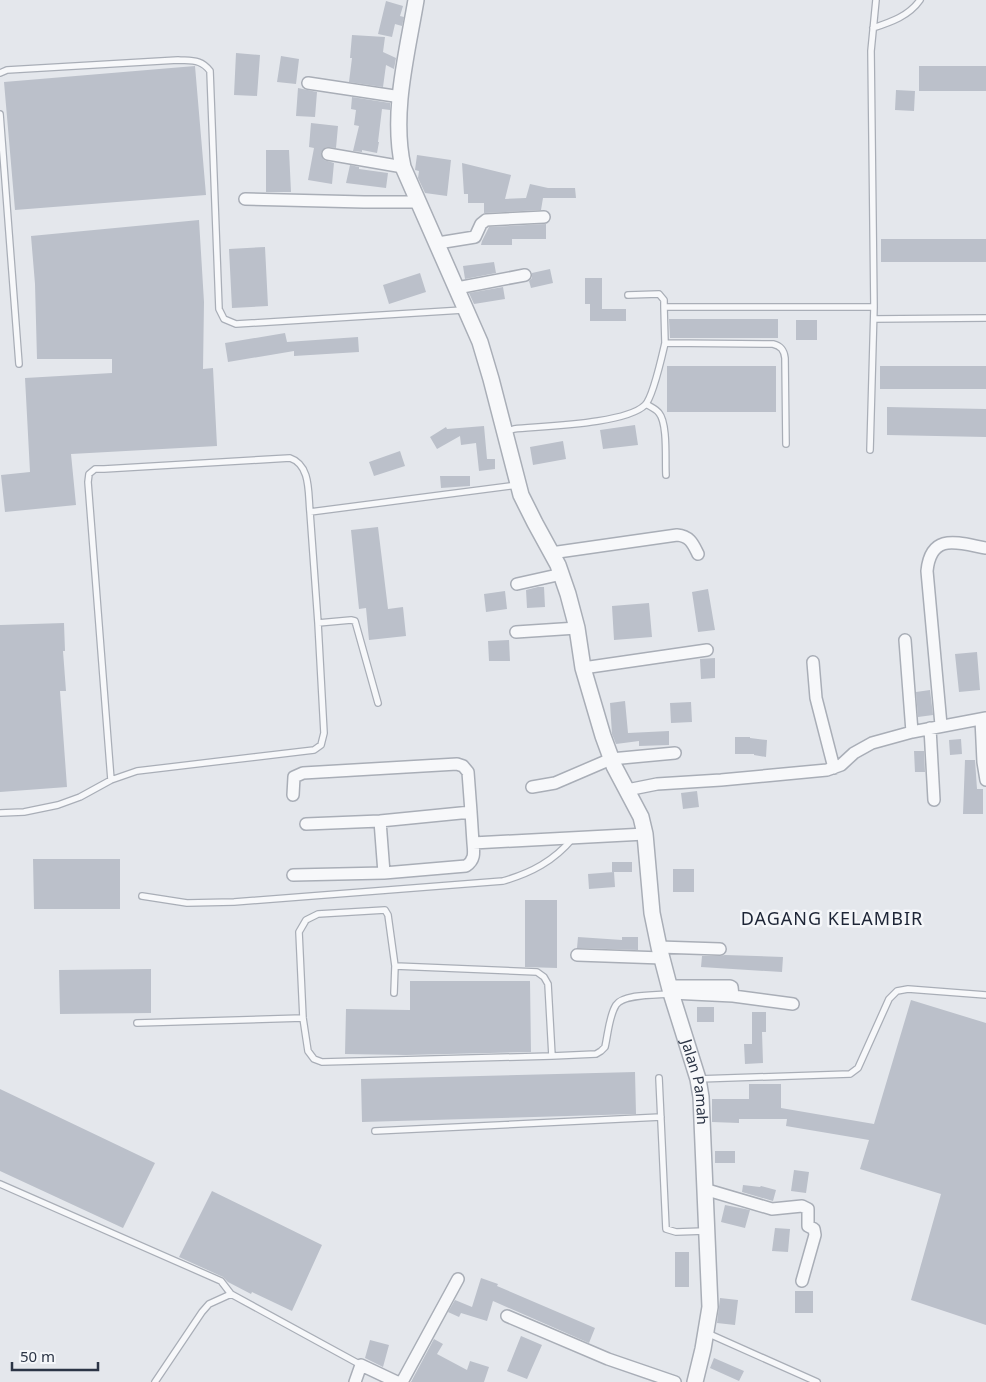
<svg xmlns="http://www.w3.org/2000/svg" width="986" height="1382" font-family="'Noto Sans',sans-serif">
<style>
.building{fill:#bbc0ca}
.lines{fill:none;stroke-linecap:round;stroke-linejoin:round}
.service-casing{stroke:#a9aeb7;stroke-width:8}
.minor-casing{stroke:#a9aeb7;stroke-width:14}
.tertiary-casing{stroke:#a9aeb7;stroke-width:18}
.service{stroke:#f7f8fa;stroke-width:5.5}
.minor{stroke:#f7f8fa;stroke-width:11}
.tertiary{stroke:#f7f8fa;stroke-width:15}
.labels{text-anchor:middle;stroke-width:5;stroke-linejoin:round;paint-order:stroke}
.street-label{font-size:15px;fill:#2b3445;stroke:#f4f6f9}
.quarter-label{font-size:18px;letter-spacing:1px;fill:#1d2536;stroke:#f4f6f9}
</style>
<rect width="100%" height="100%" fill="#e4e7ec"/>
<!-- building -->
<path class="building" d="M386 1 403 6 400 16 404 17 402 26 395 24 392 37 378 34Z
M352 35 385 37 383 52 396 58 394 69 386 65 383 87 349 82 352 58H350Z
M236 53 260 55 257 96 234 95Z
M281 56 299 59 296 84 277 82Z
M195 66 206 195 15 210 4 82Z
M919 66H986V91H919Z
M298 88 317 92 315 117 296 116Z
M896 90 915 91 914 111 895 110Z
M352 97 390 103V110L382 109 378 142H379L377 153 362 150V152L353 151 359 126 354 125 356 110 351 109Z
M311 123 338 126 336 148 326 147 321 153 324 160 334 163 332 184 308 180 314 148 309 147Z
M266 150H289L291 192H266Z
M417 155 451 160 447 196 425 193 418 178 419 171 415 170Z
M462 163 511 175 505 199 526 198 530 184 548 188H575L576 198H543L541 210 484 213V203H468V194H464Z
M350 165 359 167V169L388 173 386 188 346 183Z
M199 220 204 302 203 369 213 368 217 446 71 454 76 505 5 512 1 475 30 472 25 378 112 373V359H37L35 284 31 236Z
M546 224V239H512V245H481L482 241 489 227Z
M881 239H986V262H881Z
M265 247 268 306 232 308 229 249Z
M494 262 496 273 465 279 463 266Z
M550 269 553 283 531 288 529 281 532 278V273Z
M420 273 426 292 389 304 383 285Z
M585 278H602V309H626V321H590V304H585Z
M503 287 505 299 474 304 469 293Z
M669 319H778V338H670Z
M796 320H817V340H796Z
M285 333 287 342 358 337 359 352 294 356V351L228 362 225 343Z
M667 366H776V412H667Z
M880 366H986V389H880Z
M887 407 986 409V437L887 435Z
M635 425 638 445 603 449 600 430Z
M484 426 487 459H495V469L479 471 476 443 461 445 460 436 437 449 430 437 446 427 447 429Z
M563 441 566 459 533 465 530 447Z
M400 451 405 466 374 476 369 462Z
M440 476H470V486L441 488Z
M378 527 388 609 403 607 406 636 369 640 366 608 359 609 351 530Z
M538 587H544L545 607 527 608 526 590Z
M708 589 715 630 698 632 692 592Z
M505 591 507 609 486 612 484 594Z
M649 603 652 637 614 640 612 606Z
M64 623 65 651H63L66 691H60L67 787 0 792V625Z
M509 640 510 661H489L488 641Z
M977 652 980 690 959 692 955 654Z
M715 658V678L701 679 700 659Z
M930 690 933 715 918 717 916 692Z
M625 701 628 733 669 731V745L639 746V741L616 744 612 734 610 703Z
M691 702 692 722 671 723 670 703Z
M735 737H750V738L767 740 766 757 754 755V754H735Z
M961 739 962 754 950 755 949 740Z
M914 751H924L925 772H915Z
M965 760H975L977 789H983V814H963Z
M697 791 699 807 683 809 681 793Z
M33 859H120V909H34Z
M612 862H632V872H612Z
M673 869H694V892H673Z
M614 872 615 887 589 889 588 874Z
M525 900H557V968L525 967Z
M578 937 622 940V937H638V950L577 948Z
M725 955 783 957 782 972 701 967 702 956H720Z
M151 969V1013L60 1014 59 970Z
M410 981H530L531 1052 406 1055 345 1054 346 1009 410 1010Z
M911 1000 986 1023V1325L911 1300 941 1194 860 1169 869 1140 786 1126 787 1119H739V1123L712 1122V1099H749V1084H781V1108L874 1124Z
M697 1007H714V1022H697Z
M752 1012H766V1032H762L763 1063 745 1064 744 1044H752Z
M635 1072 636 1114 362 1122 361 1079Z
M0 1089 155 1163 123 1228 0 1171Z
M715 1151H735V1163H715Z
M794 1170 809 1172 806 1193 791 1191Z
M743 1185 760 1187 761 1186 776 1190 773 1201 742 1192Z
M212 1191 322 1245 292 1311 252 1292 251 1294 228 1282 223 1277 179 1257Z
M725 1205 750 1210 745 1228 721 1222Z
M775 1228 790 1229 788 1252 772 1251Z
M675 1252H689V1287H675Z
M481 1278 498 1284 497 1286 595 1328 589 1343 493 1301 487 1321 461 1313 459 1317 448 1312 455 1300 472 1307Z
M795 1291H813V1313H795Z
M720 1298 738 1300 735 1325 717 1323Z
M521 1336 542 1345 527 1379 507 1371Z
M434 1339 443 1344 437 1354 467 1370 470 1361 489 1367 484 1382H411Z
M370 1340 389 1345 383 1367 365 1358Z
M714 1358 744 1371 739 1381 710 1368Z"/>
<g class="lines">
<!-- service casing -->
<g class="service-casing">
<path id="service" d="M873 28C891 22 909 16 920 0
M0 73 7 70 178 60C192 61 201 59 210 71L219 309 224 319 236 324 463 310
M0 114 19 364
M628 295 659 294 664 300V307H874L871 51 876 0
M664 307 665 343
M874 319 986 318
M646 404C651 407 656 409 659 413 668 424 665 461 666 475
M505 432 514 429C543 426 626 424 645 405 653 397 662 356 665 343L773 344C781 346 784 350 785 358L786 444
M870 450 874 307
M318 623 351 620 355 621 378 703
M111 780 88 482 89 474 95 469H104L290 458C311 465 308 493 310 512
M0 813 24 812 58 805 80 797 111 780 137 771 314 750 321 745 324 733 318 623 310 512 518 485
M142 896 187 903 234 902 503 881C531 873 554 861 573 838
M395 966 537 972 544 977 548 984 552 1056
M394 993 395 966 388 915 385 910 318 914 306 920 299 932 303 1018 308 1051 314 1059 322 1062 552 1056 596 1054 601 1051 605 1047C608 1034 609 1016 616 1005 623 994 656 995 669 994
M137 1023 303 1018
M659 1078 666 1229 676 1232 705 1231
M698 1079 850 1074 858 1068 889 999 897 991 908 989 986 995
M375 1131 661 1117
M0 1184 221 1281 231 1294 361 1365
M707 1333 817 1382
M155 1382 202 1312 209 1304 231 1294"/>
</g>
<!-- minor casing -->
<g class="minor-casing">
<path id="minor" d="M308 83 401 97
M328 154 403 167
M245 199 364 202H418
M438 243 475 237 481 224 486 220 544 217
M457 288 525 275
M551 553 677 535C690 536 693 544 698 554
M517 584 562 574
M516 632 577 628
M905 640 912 732
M813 662 816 698 834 768
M583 668 707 650
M981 719 983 762 986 780
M941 725 927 571C931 532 958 543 986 548
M930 728 934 800
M532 787 555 783 611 759 675 753
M627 790 657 784 721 780 827 770 841 765 854 753 872 743 912 732 986 718
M293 795 294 777 303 773 457 764 463 766 468 772 471 812
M380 821 384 873
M306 824 380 821 471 812 473 843 645 834
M293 875 384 873 466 866C475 860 474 853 473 843
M659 947 720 949
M577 955 662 958
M669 986H730L732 987 733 996
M671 993 733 996 793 1004
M704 1189 772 1209 802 1206 808 1209V1226L814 1229 815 1235 802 1281
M507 1316 608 1359 675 1382
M355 1382 361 1365 397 1382
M402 1382 458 1279"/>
</g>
<!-- tertiary casing -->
<g class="tertiary-casing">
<g id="tertiary">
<path id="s1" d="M416 0C407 54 391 113 403 167L480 342 491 379 521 495 535 523 558 565 568 594 577 628 583 668 603 736 614 766 641 817 645 834 652 913 659 947 671 993 698 1079 701 1097 710 1307 703 1349 695 1382"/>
</g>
</g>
<!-- service -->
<use href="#service" class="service"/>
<!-- minor -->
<use href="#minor" class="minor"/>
<!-- tertiary -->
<use href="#tertiary" class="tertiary"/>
</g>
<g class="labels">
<!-- street labels -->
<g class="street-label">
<text dy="5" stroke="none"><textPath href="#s1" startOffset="1136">Jalan Pamah</textPath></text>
</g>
<!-- quarter labels -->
<g class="quarter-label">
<text x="832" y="925">DAGANG KELAMBIR</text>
</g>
</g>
<!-- scale -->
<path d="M12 1362v8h86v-8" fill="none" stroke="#2b3445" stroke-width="2.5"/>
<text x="20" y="1362" font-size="15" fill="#2b3445" stroke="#f4f6f9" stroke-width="4" paint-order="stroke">50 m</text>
</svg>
